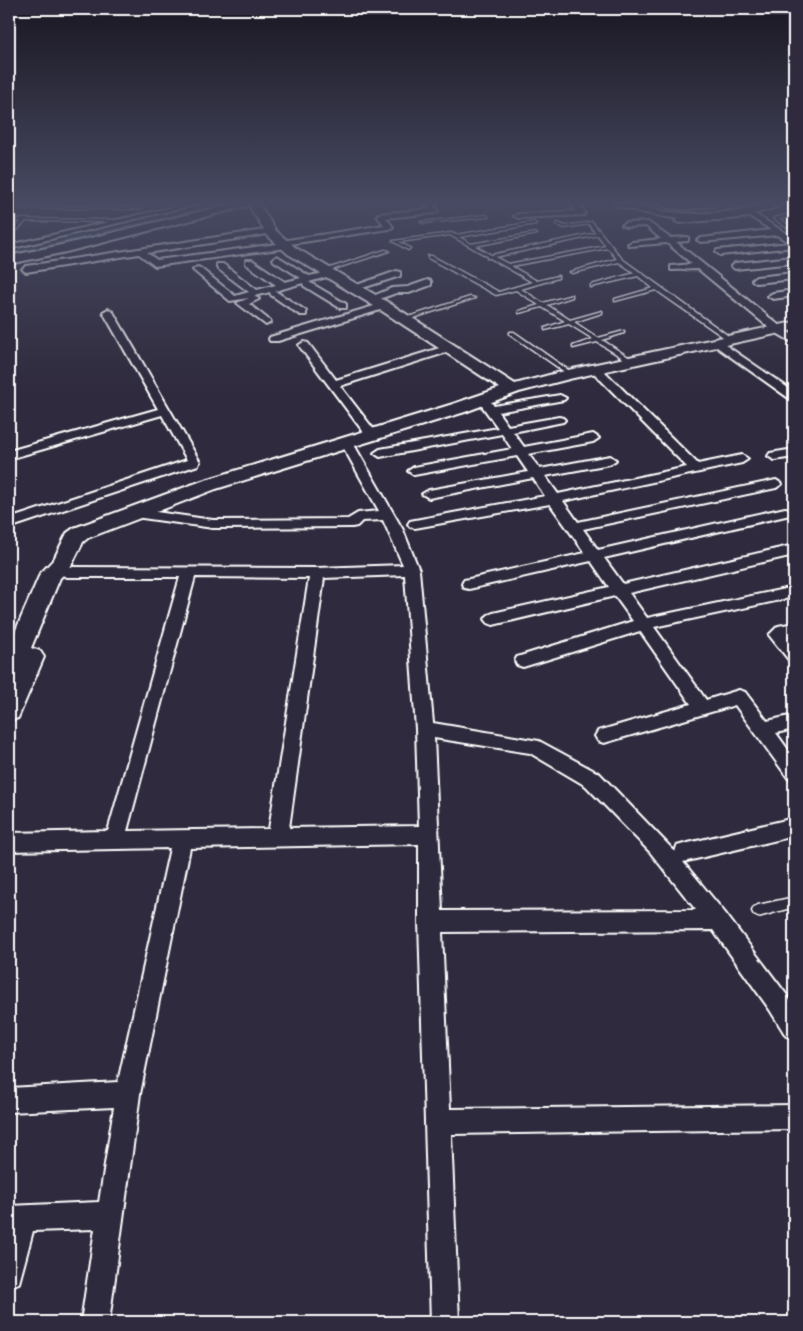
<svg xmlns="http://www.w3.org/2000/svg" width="803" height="1331" font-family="'Balsamiq Sans',sans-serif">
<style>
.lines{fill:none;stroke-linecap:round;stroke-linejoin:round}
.canal{fill:#4a6472;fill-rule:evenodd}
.lane-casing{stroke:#fff;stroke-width:3}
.street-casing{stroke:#fff;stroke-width:4}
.secondary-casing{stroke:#fff;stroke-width:4}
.lane{fill:#2f2a3d;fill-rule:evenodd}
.street{fill:#2f2a3d;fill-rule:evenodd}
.secondary{fill:#2f2a3d;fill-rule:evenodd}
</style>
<rect width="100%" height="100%" fill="#2f2a3d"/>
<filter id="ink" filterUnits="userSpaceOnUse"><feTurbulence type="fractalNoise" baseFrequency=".02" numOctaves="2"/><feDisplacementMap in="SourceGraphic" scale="10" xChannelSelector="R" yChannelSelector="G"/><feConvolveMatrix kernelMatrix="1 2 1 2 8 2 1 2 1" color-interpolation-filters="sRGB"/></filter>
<g filter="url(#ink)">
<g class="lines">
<!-- canal -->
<path class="canal" d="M213 204H225L50 249 9 256V252L50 243Z
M645 204 687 208 757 204C740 215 662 216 645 204Z"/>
<!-- lane casing -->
<g class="lane-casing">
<path id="lane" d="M9 206 141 207 143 208 141 209 9 208Z
M794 214V216L779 219 789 225 794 224V226L786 227 773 218Z
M487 215 488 217 423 223 421 222Z
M9 219 123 220 125 221 123 222 26 221 9 238V235L21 221H9Z
M534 222 536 224 459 237 471 244 535 233 537 234 475 246 491 255 596 233 589 224 564 228 556 224 558 223 565 226 592 222 622 259 734 340 729 341 656 290 615 301V299L653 288 638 276 591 287V285L635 273 619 262 572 273 570 272 617 259 608 248 511 266 537 281 558 276V278L521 289 543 303 572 295V297L547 305 570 320 602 311V313L574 322 598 338 624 331V333L602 340 633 360V362L631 363 597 342 573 348V346L593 339 569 324 545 330V328L565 321 542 307 519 313V311L539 305 516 290 496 295 428 258V256H432L499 292 532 282 490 258H487V256L450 235 399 242 410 248 408 250 393 241 451 233 456 235ZM598 235 606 246 508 264 495 257Z
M385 250 389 251 325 272 321 271Z
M470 297 475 298 407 320 402 319Z
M510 332H514L574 374 569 375 510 334Z
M794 897V907L758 917 754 915 752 911 754 907 758 905Z"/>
</g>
<!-- street casing -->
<g class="street-casing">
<path id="street" d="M186 204H198L9 249V245Z
M425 204H439L434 206 438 211 434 213 386 218 393 227 389 229 290 244 286 248 155 266 139 254 26 272 22 269 26 266 271 229H274V233L147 253 157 260 277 244 281 241 384 225 377 216 378 214 429 209Z
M571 204H579L585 213 584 215 518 218 514 216 518 214 576 211Z
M660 204H718L714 206C699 207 673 213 660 204Z
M753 213 794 238V247L720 255 716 252 717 250 790 243 777 235 701 242 697 240 701 238 771 230 751 217 679 223 675 221 679 219Z
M648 222 670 238 688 237V241L676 242 781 327 794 336V343L773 331 698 269 671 270V266L692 264 667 243 629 246 628 244 632 242 661 239 646 226 626 227 622 225 626 223Z
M277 256 309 276 330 272V276L309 282 346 304V308H340L304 286 303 283 275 291 306 311V315H300L271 295 270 292 254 296 259 299 249 304 269 320 271 322 266 325 237 303 249 298 230 301 193 270 197 267 200 268 235 296 249 292 217 268V264H223L257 290 276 285 246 264V260H252L285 282 301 278 274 261 273 259Z
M794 257V263L735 269 731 266 735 263Z
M397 271 400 272V276L353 291 348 288Z
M794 273V279L756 283 752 280 756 277Z
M428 280 431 281V285L409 293H396L371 302 366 299 392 288 408 287Z
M794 290V296L773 299 768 296 773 293Z
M384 303 387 304V308L278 341H270L269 339 270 337Z
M108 309 113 312 200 462 198 465 9 528V519L187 460 162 415 9 459V451L158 409 103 312Z
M718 340 794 392V400L790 399 714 345V341Z
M304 342 308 343 336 380 446 346 450 345 455 348 454 350 340 386 378 435 372 439 368 438 300 347 299 345Z
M596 366 600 367 698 464 742 455 748 459 742 463 563 501 578 522 776 480 782 484 776 488 583 529 598 550 785 508 790 509 792 512 790 515 604 558 623 584 794 545V555L629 593 647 618 794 587V597L654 627 706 700 739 690 745 692 767 721 794 715V729L776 733 794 758V780L788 778 735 705 604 743 598 741 595 736 598 731 691 704 640 631 523 667 517 665 515 661 517 657 633 621 615 596 493 625 488 623 485 619 488 615 493 613 609 587 591 561 469 589 464 588 462 584 464 580 469 579 585 553 550 504 415 528 410 527 408 524 410 521 415 520 545 496 533 478 429 498 422 494 429 490 528 472 517 456 414 475 408 471 414 467 512 449 502 434 380 457 374 453 380 449 498 428 477 399 479 397H487L494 406 560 395 566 398 564 400 498 412 508 426 559 417 563 418 565 420 563 422 513 432 524 447 593 434 599 438 593 442 528 454 540 469 610 456 616 460 610 464 545 476 558 494 687 467 592 371 591 369 592 367Z
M347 439 353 443 403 530 419 570 433 723 539 741 600 774 675 852 677 846 684 844 794 818V836L683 862 725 913 786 994 794 1007V1039L786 1036 770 1010 713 930 442 932 450 1109 794 1105V1129L451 1134 459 1322H431L419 922V844L190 848 140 1094 109 1322H81L95 1229 33 1231 19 1283 9 1287V1206L99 1202 114 1107 9 1112V1088L118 1082 170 848 9 851V833L108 831 180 577H67L62 575 60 572 62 569 67 567 317 568 403 565 383 520 362 521 357 526 352 527 213 528 135 517 128 513 135 509 213 520 348 519 358 513 379 511 341 443ZM405 575 416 729 419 826 289 828 324 578ZM195 577 309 578 269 829 127 831ZM434 738 530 753 586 786 650 852 696 910 442 911Z
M794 449V457L774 460 768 456 770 453Z
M794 623V635L787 636 794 644V661L788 659 769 635 778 626Z"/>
</g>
<!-- secondary casing -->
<g class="secondary-casing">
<path id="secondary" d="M231 204H259L276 231 296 248 389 303 515 384 568 370 794 322V330L569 379 519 392 465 412 216 489 88 538 83 542 70 568 60 578 31 648 40 651 44 657 18 718 9 721V646L40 574 54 559 67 533 74 528 202 481 453 404 500 388 379 309 288 254 268 236 248 204 247 206 66 252 9 264V256L66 244Z
M615 204H632L665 212 697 214 737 211 765 204H781L779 206C717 228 678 222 617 206Z"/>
</g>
<!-- lane -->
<use href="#lane" class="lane"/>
<!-- street -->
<use href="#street" class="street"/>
<!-- secondary -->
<use href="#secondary" class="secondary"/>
</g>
</g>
<!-- sky -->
<linearGradient id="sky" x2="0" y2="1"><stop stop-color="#1a1722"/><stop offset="0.52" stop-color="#474a62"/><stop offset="1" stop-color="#474a62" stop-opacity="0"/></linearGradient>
<rect width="803" height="390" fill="url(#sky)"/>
<!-- margin -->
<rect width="803" height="1331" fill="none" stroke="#2f2a3d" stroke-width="30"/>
<rect x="15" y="15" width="773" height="1301" fill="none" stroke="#fff" stroke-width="2" filter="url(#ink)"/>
</svg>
